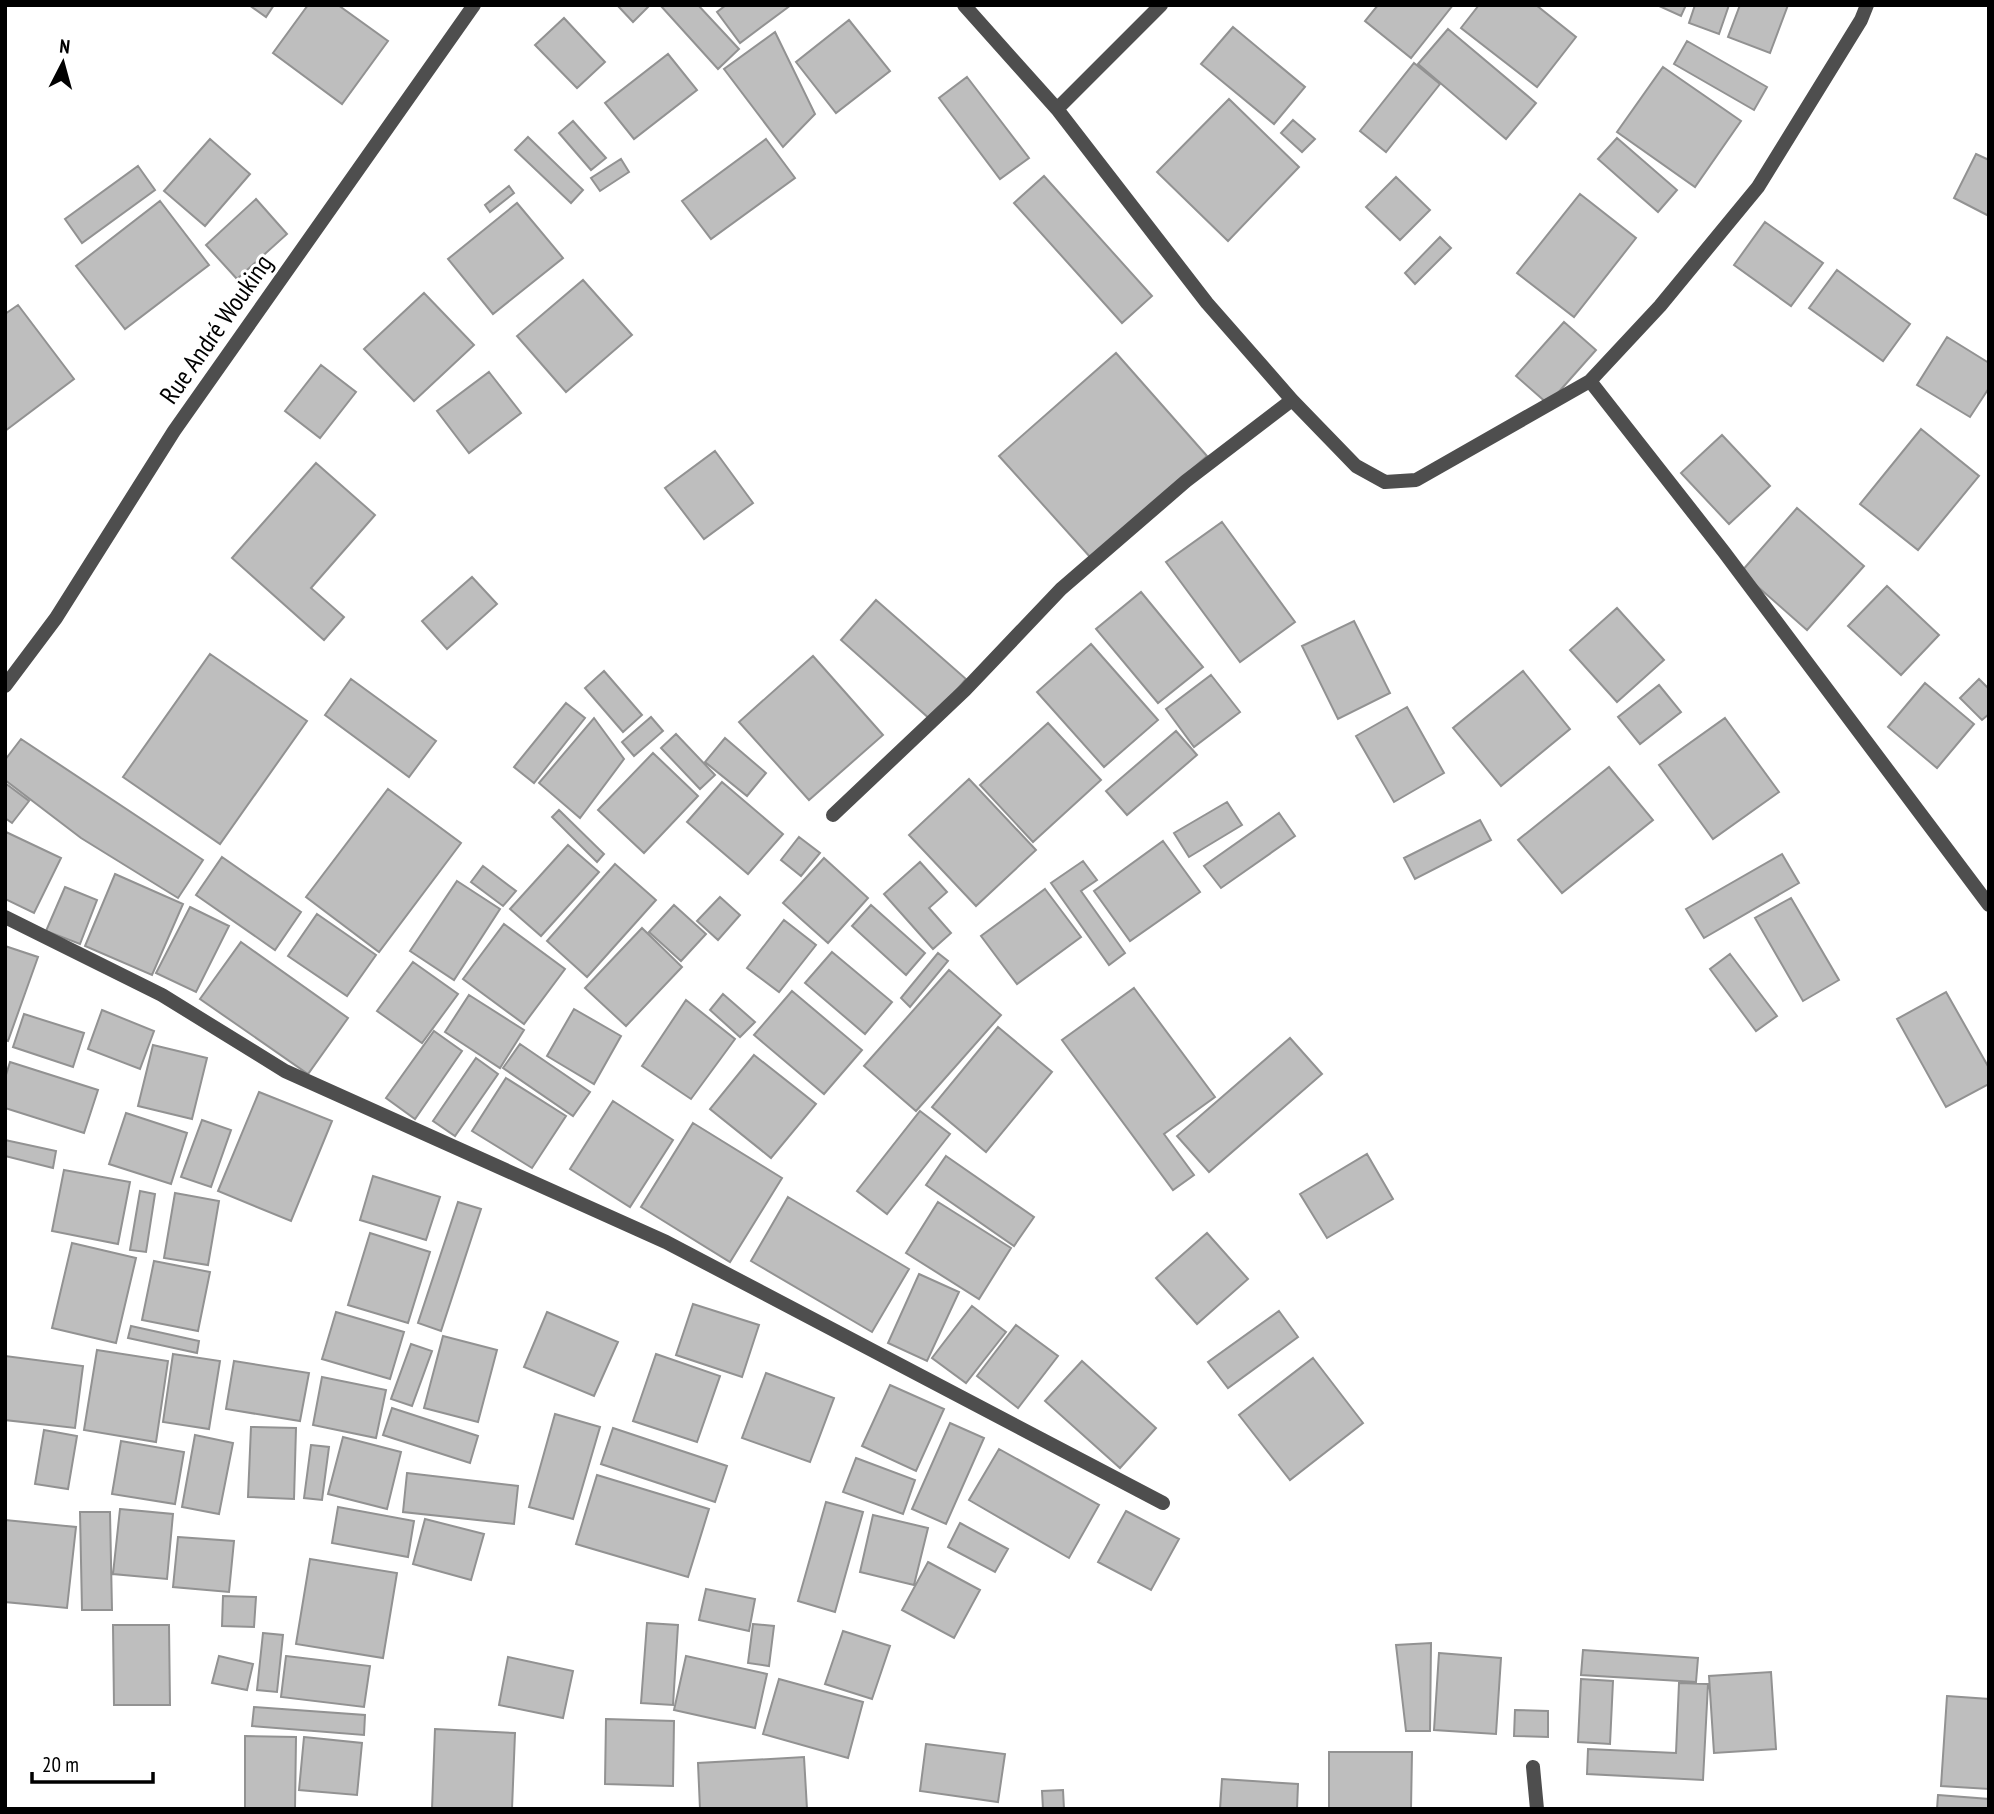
<svg xmlns="http://www.w3.org/2000/svg" width="1994" height="1814" font-family="'PT Sans Narrow',sans-serif">
<style>
.building{fill:#bebebe;stroke:#929292;stroke-width:2}
.lines{fill:none;stroke-linecap:round;stroke-linejoin:round}
.minor{stroke:#4e4e4e;stroke-width:14}
.tertiary{stroke:#4e4e4e;stroke-width:14}
.labels{text-anchor:middle;stroke-width:6;stroke-linejoin:round;paint-order:stroke}
.street-label{font-size:26px;fill:#000;stroke:#fff}
</style>
<rect width="100%" height="100%" fill="#fff"/>
<!-- building -->
<path class="building" d="M249 5H274L266 17Z
M308 5H338L388 41 342 104 273 53Z
M617 5H650L633 22Z
M660 5H698L739 49 718 69Z
M726 5H791L740 43 717 12Z
M1378 5H1453L1411 58 1365 21Z
M1479 5H1536L1576 37 1537 87 1461 28Z
M1657 5H1686L1681 16Z
M1695 5H1729L1719 34 1689 23Z
M1740 5H1788L1770 53 1728 37Z
M564 18 605 62 577 88 535 45Z
M849 20 890 71 836 113 796 62Z
M1233 27 1305 87 1274 124 1201 64Z
M1448 29 1536 103 1506 139 1418 64Z
M775 32 815 114 783 147 724 69Z
M1687 41 1767 87 1754 110 1674 64Z
M668 54 697 90 634 139 605 103Z
M1414 63 1440 84 1386 152 1360 131Z
M1663 67 1741 121 1695 187 1617 132Z
M967 77 1029 158 1000 179 939 98Z
M1229 99 1299 167 1228 241 1157 172Z
M1293 120 1315 139 1302 152 1281 133Z
M573 121 606 158 591 170 559 133Z
M528 137 583 190 571 203 515 150Z
M1617 138 1677 190 1658 212 1598 159Z
M210 139 250 174 205 226 164 191Z
M766 139 795 178 711 239 682 201Z
M1976 154 1989 160V216L1954 198Z
M621 159 629 172 600 191 591 178Z
M138 166 155 190 82 243 65 219Z
M1044 176 1152 296 1122 323 1014 203Z
M1396 177 1430 210 1400 240 1366 207Z
M509 186 514 193 490 212 485 205Z
M1580 194 1636 238 1574 317 1517 273Z
M256 199 287 234 237 279 206 245Z
M160 201 209 265 125 329 76 266Z
M517 203 563 258 493 314 448 259Z
M1765 222 1823 263 1791 306 1734 265Z
M1440 237 1451 248 1415 284 1405 273Z
M1837 270 1910 324 1883 361 1809 308Z
M583 280 632 335 566 392 517 336Z
M424 293 474 345 414 401 364 349Z
M18 305 74 379 5 431V314Z
M1564 322 1596 350 1548 404 1516 376Z
M1947 337 1989 363V388L1970 417 1917 385Z
M1116 353 1207 456 1091 558 999 456Z
M321 365 356 392 320 438 285 411Z
M489 372 521 413 469 453 437 411Z
M1921 429 1979 476 1918 550 1860 504Z
M1722 435 1770 486 1729 524 1681 473Z
M715 451 753 503 704 539 665 488Z
M316 463 375 515 311 588 344 617 324 640 232 558Z
M1797 508 1864 566 1807 630 1741 572Z
M1222 522 1295 622 1240 662 1166 562Z
M472 577 497 604 447 649 422 621Z
M1887 586 1939 635 1901 675 1848 626Z
M1141 592 1203 667 1158 703 1096 629Z
M876 600 966 679 931 720 841 640Z
M1617 608 1664 660 1617 702 1570 650Z
M1354 621 1390 693 1338 719 1302 646Z
M1091 644 1158 720 1104 767 1037 692Z
M210 654 307 721 220 844 123 777Z
M813 656 883 735 809 800 739 722Z
M604 671 642 715 623 732 585 688Z
M1523 671 1570 729 1501 786 1453 728Z
M1211 675 1240 712 1194 747 1166 709Z
M351 679 436 741 409 777 325 715Z
M1979 679 1989 689V714L1982 720 1960 698Z
M1925 683 1974 724 1937 768 1888 727Z
M1659 685 1681 712 1640 744 1618 717Z
M566 703 585 718 534 783 514 767Z
M1407 707 1444 773 1394 802 1356 736Z
M651 717 663 731 634 756 622 742Z
M594 718 624 759 580 818 539 783Z
M1725 718 1779 792 1713 839 1659 765Z
M1048 723 1101 780 1033 842 980 785Z
M1176 731 1197 755 1127 815 1106 791Z
M676 734 715 775 700 789 661 748Z
M725 738 766 773 747 796 705 762Z
M21 739 203 860 178 898 81 838 5 780V760Z
M653 753 698 796 644 853 598 810Z
M1609 767 1653 820 1562 893 1518 840Z
M969 779 1036 850 976 906 909 835Z
M722 782 783 834 748 874 687 822Z
M5 783 29 801 12 823 5 818Z
M388 789 461 843 379 952 306 897Z
M1227 802 1242 825 1189 857 1174 833Z
M559 810 604 854 597 862 552 817Z
M1279 813 1295 836 1221 888 1204 866Z
M1480 820 1491 840 1415 879 1404 858Z
M6 832 61 858 34 913 5 899Z
M799 837 820 853 801 876 781 860Z
M1163 841 1200 892 1130 941 1094 891Z
M568 845 599 872 541 936 510 909Z
M1782 854 1799 883 1704 938 1686 909Z
M222 857 301 912 275 950 196 895Z
M824 858 868 898 828 943 783 903Z
M1083 861 1097 880 1081 891 1125 953 1109 965 1051 883Z
M920 862 947 892 929 908 951 933 933 949 884 894Z
M615 864 656 900 587 977 547 941Z
M483 866 516 891 503 906 471 882Z
M115 874 183 904 152 975 85 946Z
M457 881 500 909 454 980 410 951Z
M65 887 97 900 80 944 46 931Z
M1045 889 1081 937 1017 984 981 936Z
M720 897 740 915 718 940 697 921Z
M1791 898 1839 980 1803 1001 1755 918Z
M674 905 706 934 681 961 649 932Z
M871 905 925 953 906 975 852 926Z
M190 907 229 926 196 992 156 973Z
M317 914 376 955 347 996 288 956Z
M784 920 816 945 779 992 747 968Z
M504 924 565 969 524 1024 463 979Z
M642 928 682 967 626 1026 585 988Z
M241 942 348 1018 308 1074 200 999Z
M5 946 38 957 8 1041 5 1040Z
M832 952 892 1002 865 1034 805 983Z
M938 953 948 961 910 1007 901 998Z
M1730 954 1777 1016 1756 1031 1710 969Z
M413 962 458 994 422 1043 377 1011Z
M949 970 1001 1015 916 1111 864 1066Z
M1134 988 1215 1097 1164 1134 1194 1175 1173 1190 1062 1040Z
M792 991 862 1050 824 1094 754 1035Z
M1946 992 1989 1068V1084L1946 1107 1897 1019Z
M723 994 755 1022 740 1037 710 1010Z
M469 995 524 1030 500 1068 445 1032Z
M686 1000 735 1039 691 1099 642 1066Z
M574 1009 621 1036 594 1084 547 1056Z
M102 1010 154 1031 140 1069 88 1049Z
M24 1014 84 1033 73 1067 13 1047Z
M998 1027 1052 1072 986 1152 932 1107Z
M434 1031 462 1051 415 1119 386 1098Z
M1290 1038 1322 1074 1209 1172 1177 1136Z
M520 1044 590 1092 573 1116 503 1068Z
M153 1045 207 1058 192 1119 138 1106Z
M754 1055 816 1104 771 1158 710 1109Z
M476 1058 498 1074 455 1136 433 1121Z
M10 1062 98 1090 84 1133 5 1108V1078Z
M506 1078 566 1116 532 1168 472 1131Z
M259 1092 332 1121 291 1221 218 1191Z
M613 1101 673 1140 630 1207 570 1169Z
M920 1111 950 1134 887 1214 857 1191Z
M126 1113 187 1133 171 1184 109 1164Z
M202 1120 231 1130 211 1187 181 1177Z
M693 1123 782 1178 730 1262 641 1207Z
M5 1140 56 1151 53 1168 5 1156Z
M1367 1154 1393 1199 1327 1238 1300 1194Z
M946 1156 1034 1217 1014 1246 926 1185Z
M64 1170 130 1182 118 1244 52 1231Z
M373 1176 440 1197 426 1240 360 1220Z
M140 1191 155 1194 146 1252 130 1250Z
M175 1193 219 1201 208 1265 164 1258Z
M788 1197 909 1269 872 1332 751 1261Z
M458 1202 481 1209 441 1331 418 1323Z
M938 1202 1011 1248 979 1299 906 1253Z
M370 1233 430 1252 408 1323 348 1305Z
M1207 1233 1248 1279 1197 1324 1156 1278Z
M72 1243 136 1258 116 1343 52 1328Z
M154 1261 210 1272 198 1331 142 1320Z
M919 1274 959 1292 927 1361 888 1343Z
M693 1304 759 1325 742 1377 676 1355Z
M972 1306 1006 1332 966 1383 932 1358Z
M1279 1311 1298 1337 1228 1388 1208 1362Z
M336 1312 404 1332 390 1379 322 1359Z
M547 1312 618 1342 594 1396 524 1367Z
M1016 1325 1058 1356 1018 1408 977 1376Z
M131 1326 199 1341 197 1353 128 1338Z
M443 1336 497 1350 478 1422 424 1408Z
M411 1344 432 1351 412 1406 391 1399Z
M97 1350 168 1361 156 1442 84 1430Z
M173 1354 220 1361 209 1429 163 1422Z
M656 1354 720 1376 697 1442 633 1421Z
M5 1356 83 1366 75 1428 5 1420Z
M1313 1358 1363 1423 1290 1480 1239 1415Z
M234 1361 309 1373 300 1421 226 1409Z
M1082 1361 1156 1428 1120 1468 1045 1401Z
M766 1373 834 1398 810 1462 742 1438Z
M322 1377 386 1390 376 1438 313 1425Z
M890 1385 944 1409 916 1471 862 1446Z
M392 1408 478 1436 470 1463 383 1435Z
M555 1414 600 1427 573 1519 529 1507Z
M950 1423 984 1438 946 1524 912 1509Z
M251 1427 296 1428 294 1499 248 1497Z
M613 1428 727 1466 715 1502 601 1464Z
M44 1430 77 1436 68 1489 35 1484Z
M195 1435 233 1443 219 1514 182 1507Z
M343 1437 401 1452 387 1509 328 1494Z
M121 1441 184 1452 175 1504 112 1494Z
M311 1445 329 1447 322 1500 304 1498Z
M999 1449 1099 1505 1069 1558 969 1500Z
M856 1458 915 1480 903 1514 843 1492Z
M407 1473 518 1486 514 1524 403 1512Z
M597 1475 709 1509 688 1577 576 1544Z
M826 1502 863 1512 835 1612 798 1601Z
M338 1507 414 1521 408 1557 332 1543Z
M120 1509 173 1514 167 1579 113 1574Z
M1126 1511 1179 1539 1151 1590 1098 1562Z
M80 1512H110L112 1610H82Z
M873 1515 928 1528 914 1585 860 1572Z
M425 1519 484 1534 471 1580 413 1564Z
M5 1520 76 1527 67 1608 5 1602Z
M960 1523 1008 1549 995 1572 948 1547Z
M178 1537 234 1541 229 1592 173 1587Z
M310 1559 397 1573 383 1658 296 1644Z
M928 1562 980 1590 954 1638 902 1610Z
M706 1589 755 1599 749 1631 699 1620Z
M223 1596 256 1597 254 1627 222 1626Z
M647 1623 678 1625 673 1705 641 1703Z
M753 1624 774 1626 769 1666 748 1663Z
M113 1625H169L170 1705H114Z
M843 1631 890 1646 872 1699 825 1684Z
M263 1633 283 1635 277 1692 257 1690Z
M1431 1643 1430 1731H1406L1396 1645Z
M1583 1650 1698 1658 1696 1682 1581 1675Z
M1439 1653 1501 1658 1496 1734 1434 1730Z
M219 1656 253 1664 247 1690 212 1683Z
M286 1656 370 1666 364 1707 281 1697Z
M686 1656 767 1674 755 1728 674 1710Z
M508 1657 573 1671 563 1718 499 1705Z
M1771 1672 1776 1749 1714 1753 1709 1676Z
M779 1679 863 1702 848 1758 763 1734Z
M1581 1679 1613 1681 1610 1744 1578 1742Z
M1679 1683 1708 1684 1703 1780 1587 1774 1588 1749 1676 1753Z
M1947 1696 1989 1699V1789L1941 1786Z
M254 1707 365 1715 364 1735 252 1726Z
M1515 1710 1548 1711V1737L1514 1736Z
M606 1719 674 1721 673 1786 605 1784Z
M435 1729 515 1733 512 1809H432Z
M245 1736 296 1737 295 1809H245Z
M304 1737 362 1743 357 1795 299 1790Z
M926 1744 1005 1754 998 1802 920 1791Z
M1329 1752H1412L1411 1809H1329Z
M804 1757 807 1809H700L698 1763Z
M1222 1779 1298 1784 1297 1809H1220Z
M1063 1790 1064 1809H1043L1042 1791Z
M1938 1795 1989 1799V1809H1937Z"/>
<g class="lines">
<!-- minor -->
<path class="minor" d="M964 5 1057 109 1207 303 1292 400
M1057 109 1161 5
M1590 381 1724 552 1989 905
M833 815 965 690 1061 589 1186 481 1292 400 1356 466 1385 482 1416 480 1590 381 1660 306 1758 187 1861 20 1867 5
M5 917 162 995 285 1071 666 1242 1163 1503
M1533 1767 1537 1809"/>
<!-- tertiary -->
<path class="tertiary" d="M5 686 56 618 174 431 474 5"/>
</g>
<g class="labels">
<!-- street labels -->
<g class="street-label">
<text transform="translate(216 329) rotate(-55)" y="9">Rue André Wouking</text>
</g>
</g>
<!-- border -->
<rect width="1994" height="1814" fill="none" stroke="#000000" stroke-width="14"/>
<!-- north arrow -->
<g transform="translate(63 63) rotate(6)" stroke="#ffffff" stroke-width="5" paint-order="stroke">
<path d="M0-5L12 26L0 18L-12 26Z" fill="#000000"/>
<text y="-10" font-size="19" font-weight="bold" text-anchor="middle" fill="#000000">N</text>
</g>
<!-- scale -->
<path d="M32 1772v10h121v-10" fill="none" stroke="#000000" stroke-width="3.5"/>
<text x="42" y="1772" font-size="21" fill="#000000" stroke="#ffffff" stroke-width="5" paint-order="stroke">20 m</text>
</svg>
